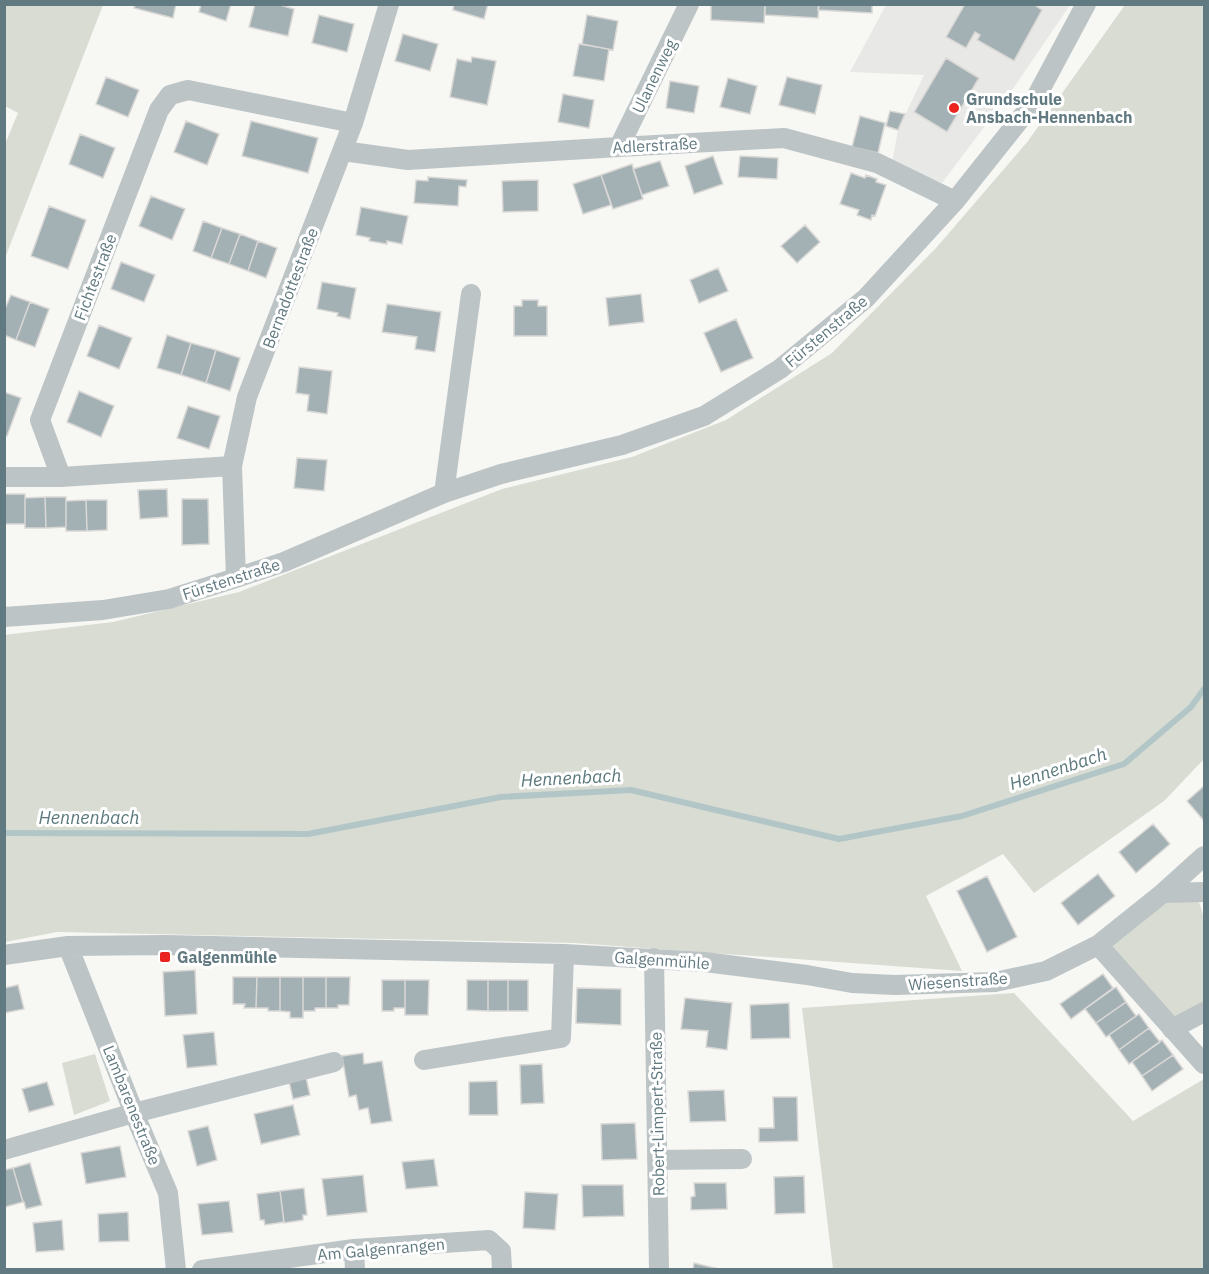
<svg xmlns="http://www.w3.org/2000/svg" width="1209" height="1274" font-family="'IBM Plex Sans',sans-serif">
<style>
.built{fill:#e8e8e7}
.green{fill:#d8dcd3}
.lines{fill:none;stroke-linecap:round;stroke-linejoin:round}
.stream{stroke:#b3c6c7;stroke-width:6}
.building{fill:#a4b1b4;stroke:#d9d8d6;stroke-width:1.5}
.minor{stroke:#bdc4c6;stroke-width:20}
.poi-dot{fill:#ec241f;stroke:#fff;stroke-width:2}
.labels{text-anchor:middle;stroke-width:6;stroke-linejoin:round;paint-order:stroke}
.street-label{font-size:16px;fill:#617980;stroke:#fff}
.poi-label{font-size:16px;font-weight:bold;fill:#617980;stroke:#fff;text-anchor:start}
.water-label{font-size:18px;font-style:italic;fill:#5b797c;stroke:#fff}
</style>
<rect width="100%" height="100%" fill="#f7f7f4"/>
<!-- built -->
<path class="built" d="M886 5H1070L1015 86 942 183 892 162 898 130 924 75 850 72Z"/>
<!-- green -->
<path class="green" d="M4 5H103L5 258V144L18 113 5 106Z
M1125 5H1204V759L1164 801 1034 893 1003 854 926 896 962 971 575 943 57 932 5 942 4 635 113 622 239 592 502 489 632 457 726 420 832 353 936 248 1028 141Z
M1165 901 1199 902 1204 918V1003L1176 1020 1104 950Z
M1014 993 1133 1121 1204 1079V1269H833L802 1008Z
M95 1054 110 1101 74 1115 62 1063Z"/>
<g class="lines">
<!-- stream -->
<path class="stream" d="M4 833 308 834 501 797 631 790 839 839 962 816 1124 764 1191 707 1204 689"/>
</g>
<!-- building -->
<path class="building" d="M135 4H176L173 18 134 8Z
M201 4H231L226 21 199 12Z
M255 4H276L294 9 288 36 249 27Z
M454 4H488L484 19 453 10Z
M711 4H765L764 23 711 20Z
M765 4H819L818 18 765 15Z
M819 4H872V13L818 10Z
M965 4H1033L1042 10 1014 61 977 40 980 35 975 32 966 48 946 37Z
M319 15 354 24 347 52 312 43Z
M587 15 618 21 613 50 582 44Z
M403 34 438 44 430 71 395 61Z
M579 44 609 49 604 81 573 76Z
M472 57 496 61 487 105 450 97 457 59 471 62Z
M946 58 979 78 947 132 914 112Z
M106 77 139 90 128 117 96 104Z
M787 77 822 85 815 114 779 105Z
M728 78 757 86 750 114 720 107Z
M670 81 699 86 694 113 666 108Z
M563 94 594 100 589 128 558 122Z
M890 111 905 114 898 130 886 126Z
M860 116 885 123 878 153 852 147Z
M186 121 219 134 207 165 174 152Z
M251 121 318 138 308 173 242 156Z
M80 134 115 148 103 178 69 164Z
M713 156 723 184 694 194 685 166Z
M740 156 778 158 777 179 738 177Z
M660 161 669 186 642 195 633 169Z
M632 164 643 199 613 209 601 175Z
M851 173 865 178 866 175 877 179 876 182 886 185 875 216 872 215 871 220 857 215 859 210 840 204Z
M601 175 611 205 583 214 573 184Z
M428 177 467 180 466 187 459 186 458 206 414 203 416 180 428 181Z
M538 180V211L503 212 502 181Z
M151 196 185 209 172 240 139 226Z
M49 206 86 220 68 269 31 256Z
M361 207 408 216 402 244 387 241V244L369 241 370 238 356 235Z
M203 221 222 228 211 258 193 251Z
M805 225 820 242 797 263 781 246Z
M222 228 240 234 229 264 211 258Z
M240 234 258 241 248 271 229 264Z
M258 241 277 248 266 278 248 271Z
M121 262 155 275 144 302 111 289Z
M718 268 728 291 699 303 690 280Z
M322 282 356 288 350 319 337 316 338 313 317 309Z
M641 294 644 322 609 326 606 298Z
M11 295 30 302 16 340 4 335V311Z
M522 300H538V306H547V336H514V306H522Z
M30 302 49 309 35 347 16 340Z
M387 304 441 312 435 352 415 349 417 337 382 332Z
M736 319 753 358 721 372 704 333Z
M99 325 132 338 119 369 87 356Z
M167 335 191 343 181 375 157 368Z
M191 343 216 350 206 383 181 375Z
M216 350 240 358 230 391 206 383Z
M299 367 332 371 327 414 307 411 309 395 296 393Z
M79 391 114 406 101 437 67 422Z
M4 392 21 398 7 436 4 435Z
M188 406 220 416 209 449 177 438Z
M297 458 327 460 324 491 294 488Z
M167 489 168 517 140 519 138 490Z
M4 494H25V524H5Z
M45 497 46 528H25V498Z
M45 497H66V527L46 528Z
M182 499H208L209 544 182 545Z
M86 500 87 531H66V501Z
M86 500H107V530L87 531Z
M1204 786V821L1187 801Z
M1153 824 1170 844 1136 873 1119 852Z
M1098 874 1115 896 1078 925 1061 903Z
M987 876 1017 937 987 952 957 891Z
M195 970 197 1014 165 1016 163 972Z
M1103 974 1113 988 1071 1019 1060 1004Z
M233 977H257L256 1008H244L245 1004H233Z
M257 977H280V1011H268V1008H256Z
M280 977H303V1018H290V1012L280 1011Z
M303 977H326V1008H315V1011H303Z
M326 977H350L349 1005H338V1008H326Z
M382 980H405V1008H394V1011H382Z
M405 980H429L428 1015H405Z
M467 980H488V1011L467 1010Z
M488 980H508V1011H488Z
M508 980H528V1011H508Z
M18 985 24 1009 4 1013V988Z
M1116 987 1126 1002 1096 1023 1085 1009Z
M577 988 621 989V1025L576 1023Z
M685 998 732 1003 727 1050 706 1047 708 1031 681 1029Z
M1126 1002 1136 1016 1106 1037 1096 1023Z
M789 1003 790 1038 751 1039 750 1005Z
M1139 1014 1149 1028 1119 1050 1109 1035Z
M1149 1028 1160 1042 1129 1064 1119 1050Z
M214 1032 217 1065 187 1068 183 1035Z
M1162 1040 1173 1055 1142 1076 1132 1062Z
M363 1053 364 1064 382 1061 392 1121 371 1124 368 1108 359 1110 356 1095 349 1097 342 1056Z
M1173 1055 1183 1069 1152 1091 1142 1076Z
M542 1064 544 1103 521 1104 520 1065Z
M305 1073 310 1095 293 1099 288 1077Z
M497 1081 498 1115H469V1082Z
M47 1082 54 1105 29 1112 22 1089Z
M724 1090 726 1121 690 1122 688 1091Z
M773 1097H797L798 1141 759 1142V1128H774Z
M293 1105 300 1135 261 1144 254 1114Z
M635 1123 637 1159 602 1160 601 1124Z
M208 1126 217 1160 197 1166 188 1131Z
M120 1146 126 1177 86 1184 81 1153Z
M434 1159 438 1186 406 1189 402 1162Z
M30 1163 42 1205 26 1209 24 1202H23L13 1168Z
M13 1168 23 1202 5 1207 4 1170Z
M363 1175 367 1212 327 1216 322 1179Z
M804 1176 805 1213 775 1214 774 1177Z
M694 1183H726L727 1209 691 1210V1197L695 1196Z
M582 1185H623L624 1216 583 1217Z
M304 1188 307 1215H303V1220L284 1223 280 1191Z
M280 1191 284 1222 265 1225 264 1220H260L257 1194Z
M525 1192 558 1194 555 1230 523 1228Z
M229 1201 233 1232 202 1235 198 1204Z
M128 1212 129 1241 99 1242 98 1214Z
M62 1220 64 1250 36 1252 33 1223Z
M694 1263 723 1270H693Z"/>
<g class="lines">
<!-- minor -->
<path class="minor" d="M619 147 689 4
M343 151 408 160 619 147 784 138 877 163 955 201
M232 466 61 477 40 420 159 110 170 95 188 90 353 123
M4 477H61
M444 493 471 294
M236 578 232 466 247 397 353 123 389 4
M4 617 103 610 169 599 236 578 284 562 444 493 501 474 622 445 704 416 780 369 866 298 955 201 1033 103 1086 4
M1163 893 1204 892
M1098 945 1204 1064
M68 946 134 1113 168 1193 176 1270
M4 955 68 946 166 945 564 954 705 962 807 975 852 983 895 985 995 982 1046 971 1098 945 1163 893 1204 856
M654 958 659 1270
M1172 1029 1204 1012
M424 1060 561 1038 564 954
M4 1150 134 1113 334 1062
M657 1160 742 1159
M354 1249 355 1270
M202 1270 354 1249 489 1240 501 1251 502 1270"/>
</g>
<!-- markers -->
<g class="poi-dot">
<circle cx="954" cy="108" r="6"/>
<rect x="159" y="951" width="12" height="12" rx="3"/>
</g>
<g class="labels">
<!-- street labels -->
<g class="street-label">
<text transform="translate(654 76) rotate(-64)" y="6">Ulanenweg</text>
<text transform="translate(655 145) rotate(-3)" y="6">Adlerstraße</text>
<text transform="translate(95 277) rotate(-69)" y="6">Fichtestraße</text>
<text transform="translate(290 288) rotate(-69)" y="6">Bernadottestraße</text>
<text transform="translate(826 331) rotate(-40)" y="6">Fürstenstraße</text>
<text transform="translate(231 579) rotate(-18)" y="6">Fürstenstraße</text>
<text transform="translate(662 960) rotate(4)" y="6">Galgenmühle</text>
<text transform="translate(958 981) rotate(-4)" y="6">Wiesenstraße</text>
<text transform="translate(132 1105) rotate(68)" y="6">Lambarenestraße</text>
<text transform="translate(657 1114) rotate(-91)" y="6">Robert-Limpert-Straße</text>
<text transform="translate(381 1249) rotate(-5)" y="6">Am Galgenrangen</text>
</g>
<!-- poi labels -->
<g class="poi-label">
<text x="966" y="105">Grundschule<tspan x="966" dy="18">Ansbach-Hennenbach</tspan></text>
<text x="177" y="963">Galgenmühle</text>
</g>
<!-- water labels -->
<g class="water-label">
<text transform="translate(1058 769) rotate(-18)" y="6">Hennenbach</text>
<text transform="translate(571 778) rotate(-3)" y="6">Hennenbach</text>
<text x="89" y="824">Hennenbach</text>
</g>
</g>
<!-- border -->
<rect width="1209" height="1274" fill="none" stroke="#617980" stroke-width="12"/>
</svg>
